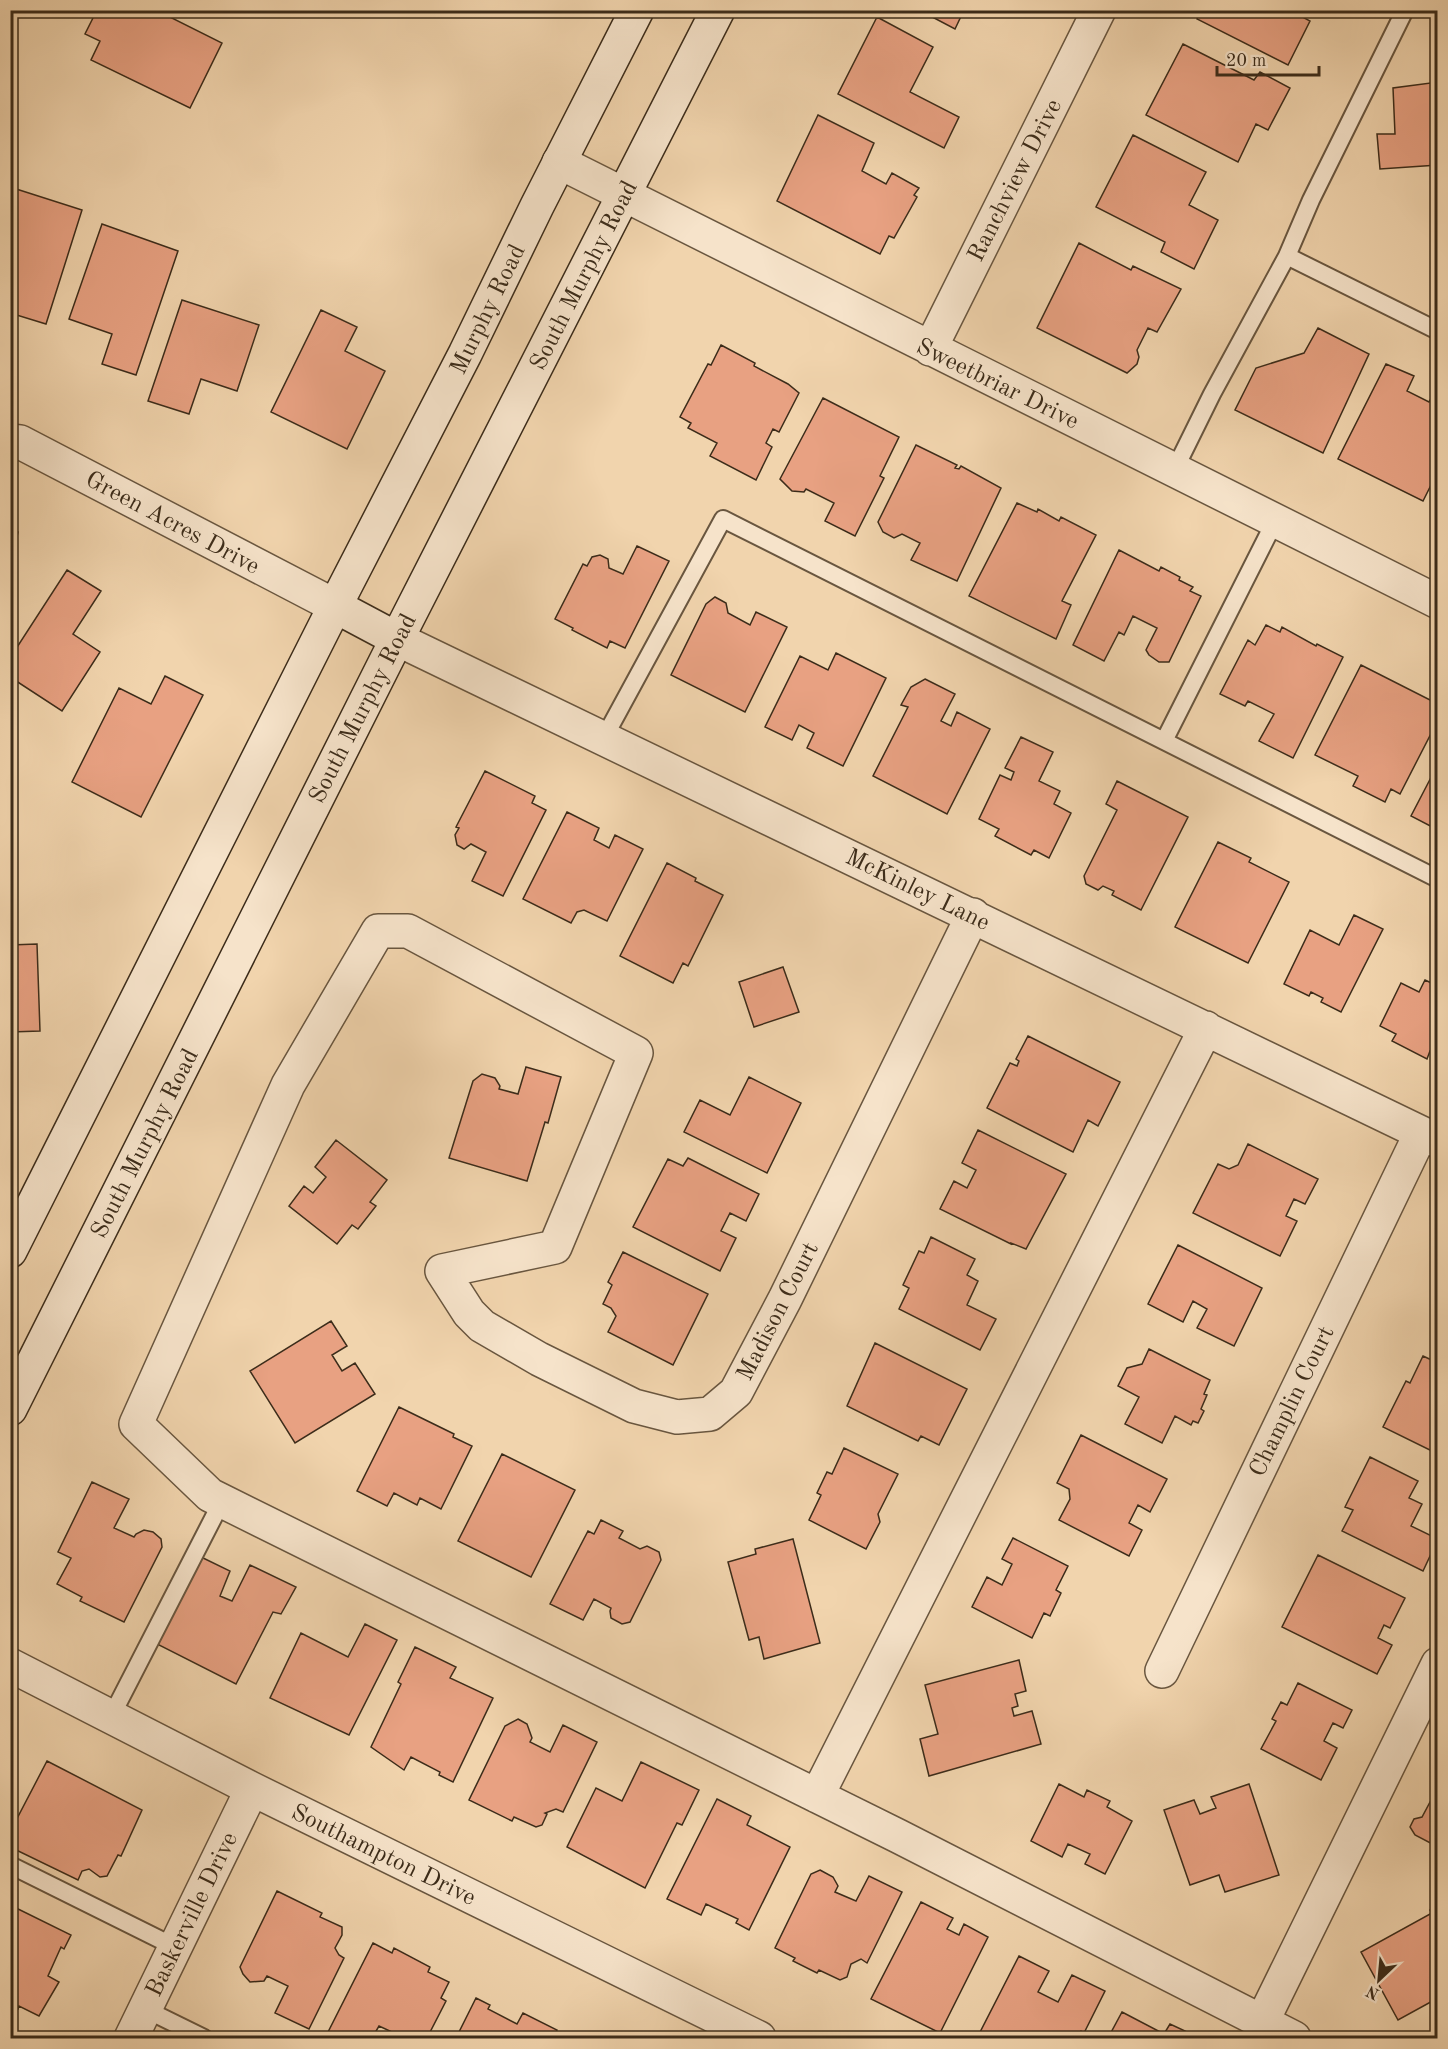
<svg xmlns="http://www.w3.org/2000/svg" width="1448" height="2049" font-family="'Old Standard TT',serif">
<style>
.building{fill:#e8a182;stroke:#3c2c1a;stroke-width:1.5}
.lines{fill:none;stroke-linecap:round;stroke-linejoin:round}
.lane-casing{stroke:#69563f;stroke-width:20}
.street-casing{stroke:#69563f;stroke-width:36}
.secondary-casing{stroke:#3c2c1a;stroke-width:36}
.lane{stroke:#f6e3ca;stroke-width:16}
.street{stroke:#f6e3ca;stroke-width:33}
.secondary{stroke:#f6e3ca;stroke-width:33}
.labels{text-anchor:middle;stroke-width:4.5;stroke-linejoin:round;paint-order:stroke}
.street-label{font-size:24px;fill:#3c2c1a;stroke:#f6e3ca}
</style>
<rect width="100%" height="100%" fill="#f1d4ad"/>
<filter id="stains"><feTurbulence type="fractalNoise" baseFrequency=".00333" numOctaves="4"/><feColorMatrix values="0 0 0 0 .2 0 0 0 0 .09 0 0 0 0 .02 0 0 0 .5 -.17"/></filter>
<radialGradient id="worn" r=".72"><stop offset=".6" stop-color="#630" stop-opacity="0"/><stop offset="1" stop-color="#630" stop-opacity=".3"/></radialGradient>
<!-- building -->
<path class="building" d="M97 10H156L222 43 190 108 91 60 100 41 85 34Z
M919 10H964L955 29Z
M1201 10H1290L1310 21 1288 65 1197 19Z
M877 17 933 47 910 92 959 117 944 148 838 94Z
M1183 44 1254 80 1260 72 1290 88 1268 130 1256 124 1238 162 1146 115Z
M1438 82V165L1380 169 1377 134H1395L1393 88Z
M818 115 874 143 862 171 886 184 892 173 919 188 914 195 917 197 894 238 889 236 880 254 777 201Z
M1133 135 1206 172 1189 205 1218 220 1194 269 1161 252 1165 242 1096 207Z
M10 187 82 210 46 324 10 313V306L17 285 10 283Z
M102 224 178 251 136 375 102 364 112 334 69 319Z
M1079 243 1131 270 1133 266 1181 289 1157 332 1148 328 1137 350 1139 357 1137 364 1127 373 1037 328Z
M182 300 259 325 237 391 201 379 189 414 148 401Z
M321 310 357 327 345 351 385 371 347 449 271 412Z
M1318 328 1369 354 1323 453 1235 410 1256 368 1304 353Z
M721 345 755 363 754 366 788 384 799 393 779 432 773 429 766 443 772 447 756 480 710 456 717 443 688 428 691 423 680 417 708 364 711 365Z
M1386 364 1414 376 1407 391 1429 402 1438 387V471L1423 501 1338 459Z
M823 398 899 437 880 476 884 478 855 536 825 521 834 503 806 489 804 492 792 491 780 479Z
M916 445 957 465 955 468 959 469 961 466 1001 488 957 581 911 560 920 543 902 534 894 538 883 532 878 522Z
M1017 503 1037 512 1038 509 1059 521 1061 517 1096 535 1062 601 1071 605 1056 639 969 596Z
M10 530 18 532 10 567Z
M637 546 669 561 625 648 610 641 607 648 572 630 573 628 555 619 583 564 587 566 592 557 600 555 608 559 609 568 623 574Z
M1119 550 1159 571 1161 567 1180 577 1179 580 1193 587 1190 591 1201 596 1169 662H1159L1149 655 1146 650 1157 628 1133 616 1124 635 1119 632 1104 661 1073 645Z
M67 570 101 591 73 634 100 652 62 711 10 677V658Z
M715 597 726 603 728 613 750 625 756 612 787 627 745 712 671 675 706 604Z
M1266 625 1280 632 1282 627 1316 646 1317 644 1343 657 1293 758 1259 741 1274 714 1248 701 1245 706 1220 694 1248 640 1255 645Z
M836 653 886 678 843 766 807 748 814 733 799 725 792 740 765 727 800 656 828 670Z
M1361 665 1438 704V720L1400 794 1391 789 1385 802 1353 786 1358 776 1315 755Z
M165 676 203 695 141 817 72 782 119 688 151 704Z
M925 679 955 694 941 721 951 726 957 712 990 729 947 814 873 776 908 707 901 705 911 687Z
M1021 737 1053 752 1039 781 1060 791 1054 804 1071 813 1049 858 1034 850 1031 855 995 836 999 829 979 819 1000 775 1011 780 1014 772 1005 768Z
M1438 764V830L1411 816Z
M485 771 535 796 532 803 546 810 503 896 472 881 486 852 471 844 464 849 457 845 455 835 459 828 456 827Z
M1117 781 1188 817 1141 910 1112 895 1114 891 1103 886 1098 890 1086 884 1084 876 1117 810 1106 804Z
M567 812 599 828 594 840 609 848 615 835 643 849 607 921 584 910 577 912 571 923 523 899Z
M1218 842 1251 858 1249 862 1289 882 1248 963 1175 927Z
M667 863 696 878 695 881 723 895 688 966 683 963 673 983 620 956Z
M1354 915 1383 929 1341 1012 1321 1002 1323 998 1311 992 1309 996 1284 984 1310 930 1339 945Z
M37 944 40 1031 10 1032V945Z
M783 967 799 1012 754 1027 739 982Z
M1425 980 1438 986V1054L1430 1051 1427 1059 1392 1041 1396 1034 1380 1026 1401 983 1419 992Z
M1028 1036 1120 1082 1098 1126 1088 1120 1073 1152 987 1108 1010 1063 1017 1066 1019 1061 1016 1059Z
M526 1067 561 1077 548 1123 545 1122 527 1181 449 1158 473 1081 482 1074 495 1078 500 1086 499 1089 518 1094Z
M749 1077 801 1103 767 1173 684 1132 700 1100 730 1115Z
M978 1130 1066 1174 1026 1249 1011 1243V1244L940 1209 954 1181 967 1188 976 1170 962 1163Z
M336 1140 387 1180 370 1202 376 1206 358 1229 352 1225 337 1244 289 1206 304 1186 313 1193 326 1177 315 1167Z
M1248 1144 1318 1179 1305 1204 1294 1199 1286 1216 1297 1221 1280 1256 1193 1213 1218 1164 1229 1169 1238 1165Z
M688 1158 759 1194 746 1221 730 1213 721 1231 736 1238 720 1271 633 1227 668 1159 683 1166Z
M931 1237 975 1259 967 1275 978 1281 967 1305 996 1319 980 1350 899 1309 909 1288 903 1285 919 1251 924 1253Z
M1178 1245 1262 1288 1234 1346 1197 1328 1207 1309 1193 1301 1183 1322 1148 1304Z
M623 1252 708 1294 673 1365 608 1332 616 1316 611 1308 603 1304 612 1285 608 1282Z
M331 1321 347 1346 332 1355 342 1371 355 1363 375 1394 295 1443 250 1371Z
M875 1343 967 1389 939 1445 921 1436 918 1441 847 1406Z
M1149 1349 1210 1380 1204 1394 1207 1395 1201 1409 1204 1411 1198 1423 1193 1421 1191 1425 1175 1416 1162 1443 1125 1424 1139 1397 1118 1386 1127 1368 1142 1364Z
M1423 1356 1438 1363V1454L1383 1427 1406 1381 1410 1383Z
M399 1407 454 1434 453 1437 472 1446 441 1509 420 1498 417 1505 394 1493 387 1506 357 1491Z
M1081 1435 1167 1479 1150 1512 1138 1505 1129 1523 1142 1530 1129 1556 1059 1520 1070 1499 1069 1489 1057 1483Z
M844 1448 898 1474 878 1514 880 1522 866 1549 809 1520 821 1495 817 1493 827 1472 832 1474Z
M502 1454 575 1490 531 1577 458 1541Z
M1370 1457 1418 1481 1409 1498 1422 1504 1411 1526 1438 1539 1423 1571 1342 1531 1353 1510 1345 1507Z
M92 1482 129 1499 114 1528 134 1537 136 1534 144 1530 153 1532 161 1539 162 1547 124 1622 80 1601 82 1597 57 1584 71 1558 58 1552Z
M601 1520 623 1531 619 1538 640 1549 647 1546 659 1552 661 1560 630 1622 622 1624 611 1618 610 1611 611 1608 594 1599 583 1620 550 1604 588 1531 594 1534Z
M1013 1538 1068 1566 1056 1590 1061 1593 1050 1616 1044 1613 1032 1638 972 1607 987 1577 1002 1585 1012 1564 1002 1559Z
M793 1539 820 1643 764 1659 759 1637 749 1640 728 1562 756 1554 755 1549Z
M1318 1555 1405 1598 1390 1628 1384 1625 1378 1638 1392 1645 1377 1674 1282 1627Z
M199 1556 230 1571 220 1596 232 1601 250 1565 296 1587 281 1614 273 1612 236 1684 157 1644Z
M365 1624 397 1640 349 1735 270 1698 301 1633 348 1657Z
M415 1647 456 1667 450 1678 493 1698 453 1782 439 1775 440 1772 411 1757 404 1770 371 1747 401 1684 398 1682Z
M1019 1660 1026 1691 1015 1694 1018 1706 1012 1708 1014 1716 1032 1711 1041 1744 929 1776 920 1739 938 1734 925 1685Z
M1298 1683 1352 1710 1343 1728 1333 1723 1324 1741 1337 1748 1321 1780 1261 1749 1276 1721 1272 1719 1281 1702 1287 1705Z
M518 1719 527 1724 532 1738 530 1742 550 1752 563 1725 597 1742 563 1812 556 1809 545 1813 547 1814 542 1825 536 1827 514 1817 512 1821 469 1800 505 1726Z
M47 1761 142 1810 121 1856 118 1855 107 1876 100 1877 89 1869 82 1871 78 1880 10 1847V1832Z
M641 1762 699 1790 682 1825 677 1823 645 1888 567 1847 596 1788 622 1801Z
M1059 1784 1084 1797 1087 1790 1110 1801 1107 1807 1132 1821 1105 1874 1085 1864 1090 1854 1068 1844 1062 1857 1031 1841Z
M1249 1784 1279 1875 1225 1892 1219 1875 1190 1885 1164 1810 1194 1800 1200 1814 1216 1808 1211 1797Z
M1438 1787V1847L1415 1835 1410 1827 1414 1819 1422 1817Z
M717 1799 751 1816 747 1825 790 1847 749 1930 736 1923 738 1919 706 1904 701 1915 667 1899Z
M820 1870 833 1877 838 1886 835 1892 856 1901 869 1876 902 1892 867 1963 861 1959 851 1964 847 1977 840 1980 819 1970 817 1973 793 1961 795 1958 775 1948 811 1874Z
M277 1891 322 1913 320 1917 342 1927V1935L335 1948 339 1955 344 1958 309 2029 275 2013 288 1986 267 1976 264 1981 250 1982 243 1974 240 1967Z
M921 1902 953 1918 947 1929 959 1935 964 1924 988 1937 940 2033 871 1999Z
M10 1905 71 1935 64 1949 61 1947 48 1976 59 1982 39 2016 19 2006 18 2009 10 2005Z
M1438 1906V1998L1398 2020 1361 1952 1432 1913 1430 1910Z
M373 1943 392 1953 394 1948 430 1967 428 1972 449 1982 441 1998 446 2001 427 2038H405L379 2026 372 2038H325Z
M1019 1956 1049 1971 1038 1992 1058 2002 1072 1975 1105 1991 1084 2033 1081 2031 1078 2038H977Z
M476 1998 490 2005 488 2009 517 2024 523 2013 557 2030 553 2038H456Z
M1122 2012 1164 2034 1170 2024 1200 2038H1108Z"/>
<g class="lines">
<!-- lane casing -->
<g class="lane-casing">
<path id="lane" d="M1287 256 1311 200 1405 10
M1174 471 1212 394 1287 256 1438 331
M604 738 723 519 1438 879
M1164 741 1275 521
M111 1717 222 1501
M10 1865 175 1947
M145 2009 204 2038"/>
</g>
<!-- street casing -->
<g class="street-casing">
<path id="street" d="M559 162 1438 602
M930 349 1099 10
M10 441 20 442 335 606
M397 639 1438 1141
M973 915 785 1299 736 1392 710 1414 677 1417 634 1406 539 1359 482 1326 469 1313 442 1271 555 1247 636 1053 408 931H378L288 1085 136 1424 210 1495 898 1836 1294 2038
M10 1665 252 1789 759 2038
M1162 1671 1421 1133
M817 1796 1206 1028
M1262 2022 1438 1664
M131 2038 252 1789"/>
</g>
<!-- secondary casing -->
<g class="secondary-casing">
<path id="secondary" d="M335 606 397 639
M10 1251 335 606 465 354 537 206 637 10
M10 1409 397 639 718 10"/>
</g>
<!-- lane -->
<use href="#lane" class="lane"/>
<!-- street -->
<use href="#street" class="street"/>
<!-- secondary -->
<use href="#secondary" class="secondary"/>
</g>
<g class="labels">
<!-- street labels -->
<g class="street-label">
<text transform="translate(1014 180) rotate(-63)" y="8">Ranchview Drive</text>
<text transform="translate(583 275) rotate(-63)" y="8">South Murphy Road</text>
<text transform="translate(487 309) rotate(-64)" y="8">Murphy Road</text>
<text transform="translate(998 383) rotate(26)" y="8">Sweetbriar Drive</text>
<text transform="translate(173 522) rotate(28)" y="8">Green Acres Drive</text>
<text transform="translate(362 708) rotate(-63)" y="8">South Murphy Road</text>
<text transform="translate(918 889) rotate(26)" y="8">McKinley Lane</text>
<text transform="translate(144 1143) rotate(-63)" y="8">South Murphy Road</text>
<text transform="translate(777 1311) rotate(-63)" y="8">Madison Court</text>
<text transform="translate(1291 1401) rotate(-64)" y="8">Champlin Court</text>
<text transform="translate(384 1854) rotate(26)" y="8">Southampton Drive</text>
<text transform="translate(191 1914) rotate(-64)" y="8">Baskerville Drive</text>
</g>
</g>
<!-- margin -->
<rect width="1448" height="2049" fill="none" stroke="#f1d4ad" stroke-width="36"/>
<rect x="12" y="12" width="1424" height="2025" fill="none" stroke="#3c2c1a" stroke-width="3"/>
<rect x="18" y="18" width="1412" height="2013" fill="none" stroke="#3c2c1a" stroke-width="1.5"/>
<!-- north arrow -->
<g transform="translate(1379 1980) rotate(206)" stroke="#f6e3ca" stroke-width="4.5" paint-order="stroke">
<path d="M0-4.5L10 22L0 15L-10 22Z" fill="#3c2c1a"/>
<text y="-9" font-size="16" font-weight="bold" text-anchor="middle" fill="#3c2c1a">N</text>
</g>
<!-- scale -->
<path d="M1217 66v9h102v-9" fill="none" stroke="#3c2c1a" stroke-width="3"/>
<text x="1226" y="66" font-size="18" fill="#3c2c1a" stroke="#f6e3ca" stroke-width="4.5" paint-order="stroke">20 m</text>
<rect width="100%" height="100%" filter="url(#stains)"/>
<rect width="100%" height="100%" fill="url(#worn)"/>
</svg>
